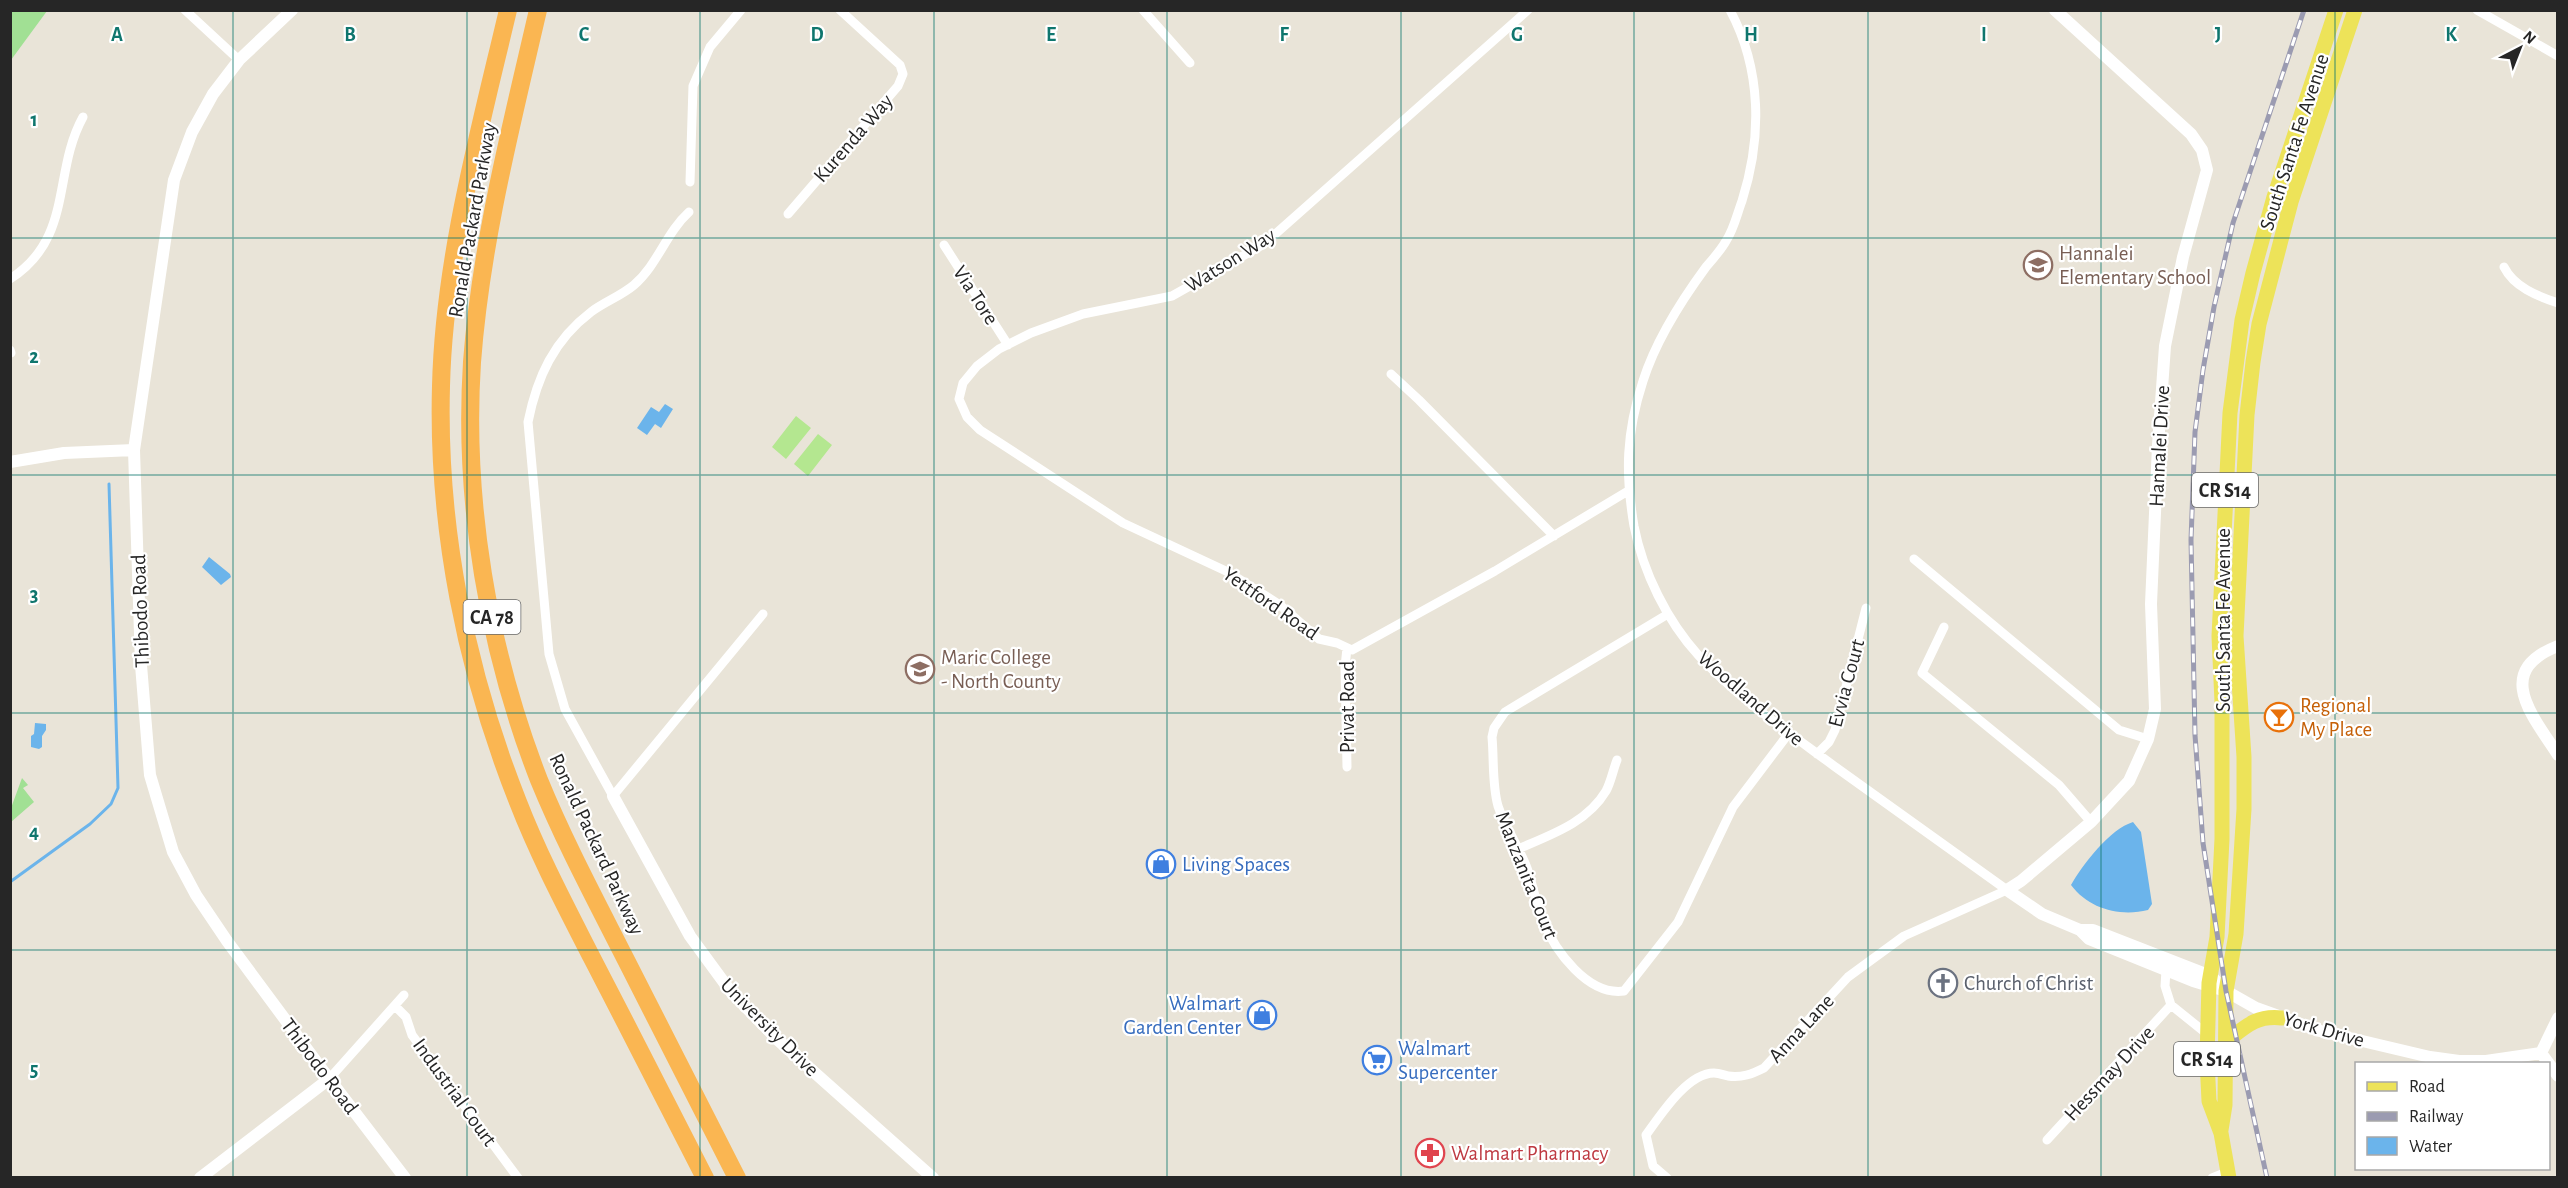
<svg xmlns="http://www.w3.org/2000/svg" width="2568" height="1188" font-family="'Alegreya Sans',sans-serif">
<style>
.green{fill:#a1e094}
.pitch{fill:#b4e790}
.water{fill:#6bb4eb}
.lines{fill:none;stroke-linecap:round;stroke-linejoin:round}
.stream{stroke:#6bb4eb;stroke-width:3}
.minor{stroke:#fff;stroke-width:9}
.tertiary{stroke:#fff;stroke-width:12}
.primary{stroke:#ede359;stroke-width:15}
.motorway{stroke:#fab652;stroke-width:18}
.rail-casing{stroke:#9b9bb1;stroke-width:5}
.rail{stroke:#fff;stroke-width:3;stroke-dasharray:9;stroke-linecap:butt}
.grid{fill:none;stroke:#0f766e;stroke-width:1.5;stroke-opacity:0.55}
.labels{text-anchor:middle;stroke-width:4.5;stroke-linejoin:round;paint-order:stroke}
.shield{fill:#fff;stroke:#676767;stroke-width:1.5}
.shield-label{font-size:20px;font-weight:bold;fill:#262626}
.street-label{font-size:21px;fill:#262626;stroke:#fff}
.education-label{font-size:21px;fill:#785e54;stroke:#fff;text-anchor:start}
.food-label{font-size:21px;fill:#c56008;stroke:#fff;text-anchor:start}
.shop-label{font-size:21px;fill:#366cbe;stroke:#fff;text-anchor:start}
.worship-label{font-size:21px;fill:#5b616d;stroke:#fff;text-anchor:start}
.health-label{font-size:21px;fill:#be3a42;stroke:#fff;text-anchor:start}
.grid-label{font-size:20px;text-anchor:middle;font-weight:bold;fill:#0f766e;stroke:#fff;stroke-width:4.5;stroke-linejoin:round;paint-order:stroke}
</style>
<rect width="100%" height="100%" fill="#e9e4d8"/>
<!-- green -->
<path class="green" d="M11 10 47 11 11 60 10 11Z
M22 778 28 785 23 788 34 802 11 822V808Z"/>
<!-- pitch -->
<path class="pitch" d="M796 416 811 428 786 459 772 447Z
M818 434 832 445 808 476 794 464Z"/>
<!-- water -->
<path class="water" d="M665 404 673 409 661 428 655 424 647 435 637 428 651 407 659 412Z
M209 557 230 574 231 577 221 585 202 567Z
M35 723 46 724V730L42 736V747L39 749 31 747V736L34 734Z
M2133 822 2141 832 2152 904 2148 910C2120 917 2089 909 2071 885 2083 864 2110 829 2133 822Z"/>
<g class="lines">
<!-- stream -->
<path class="stream" d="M10 882 90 824 111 804 118 788 109 484"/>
<!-- minor -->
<path class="minor" d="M185 10 239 60
M1143 10 1190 63
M1528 10 1264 244 1172 296 1083 314 1031 333 999 349 977 366 963 383 959 399 967 417 980 430 1123 523 1228 572 1280 605 1319 639 1337 643 1352 650 1495 571 1628 491
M2477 10 2558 56
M690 182 693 86 710 47 741 10
M689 212C666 233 658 264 634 285 621 296 604 302 591 312 554 340 537 377 528 422L549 654 565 709 613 796 763 614
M788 214 898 86 903 74 900 65 840 10
M944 245 1008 345
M2504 267C2514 287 2537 296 2558 303
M10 279C74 238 52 173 83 117
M10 350 11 353
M1391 374 1419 400 1554 536
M1914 559 2119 730 2148 739
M1668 614 1505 712 1494 728 1492 737C1494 759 1492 785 1498 806 1505 827 1519 847 1527 868 1533 885 1536 904 1543 921 1555 951 1588 996 1624 991L1678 922 1733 807 1789 733
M1944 627 1922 673 2059 785 2091 822
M1347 648 1345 667 1347 767
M1817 754 1829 742 1835 730 1866 608
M1518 849C1550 835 1587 823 1606 791 1611 782 1613 770 1617 760
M2166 970 2165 986 2171 1005
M395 1006 406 1017 412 1035 518 1178
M329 1079 404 995
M2047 1140 2171 1005 2207 1034
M1667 1178 1653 1166 1646 1135C1660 1116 1687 1073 1714 1073 1718 1073 1724 1075 1728 1076 1742 1078 1752 1074 1764 1068L1848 977 1904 936 2007 890C1949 849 1892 807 1834 766 1788 732 1738 698 1699 656 1667 621 1643 572 1634 526 1625 473 1626 433 1643 381 1656 340 1681 301 1706 267 1713 259 1721 250 1726 241 1734 229 1737 214 1742 201 1762 138 1762 70 1730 10
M2212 1178 2227 1172"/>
<!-- tertiary -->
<path class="tertiary" d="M292 10 239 60 213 94 192 132 174 180 134 450 141 665 150 775 173 852 196 895 227 941 321 1068 405 1178
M2055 10 2191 134 2202 150 2207 170 2183 257 2165 346 2158 445 2151 604 2155 709 2148 739 2129 781 2091 822 2021 881 2007 890 2042 914 2080 930 2089 939 2193 981 2226 991
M10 462 64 453 134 450
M2558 646C2493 671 2532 715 2558 755
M613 796 690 936 731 992 779 1041 933 1178
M2080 930H2093L2211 976 2226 991 2256 1008 2320 1031 2430 1057 2459 1061H2486L2541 1053
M2541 1053 2558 1018
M2541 1053 2558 1076
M200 1178 329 1079"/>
<!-- primary -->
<path class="primary" d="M2227 1041C2246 1026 2257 1015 2282 1018
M2221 1130 2225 1105 2226 991 2236 934 2244 809V757L2236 636 2247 415 2253 362 2259 324 2291 202 2355 10
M2229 1178 2221 1133 2209 1101 2207 1060 2209 983 2217 937 2222 839V702L2219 636 2230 413 2242 320 2253 273 2274 197 2336 10"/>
<!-- motorway -->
<path class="motorway" d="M508 10C479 133 444 260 441 386 437 528 466 671 518 802 539 856 566 907 592 958 630 1031 667 1104 705 1178
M538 10C511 127 481 243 472 362 463 502 488 649 539 780 564 841 595 899 625 958 662 1031 700 1104 737 1178"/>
<!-- rail casing -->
<g class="rail-casing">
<path id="rail" d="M2267 1178 2226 991 2203 843 2195 735 2191 540 2195 432 2203 370 2214 307 2233 223 2304 10"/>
</g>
<!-- rail -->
<use href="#rail" class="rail"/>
</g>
<!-- grid -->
<path class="grid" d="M233 10V1178M467 10V1178M700 10V1178M934 10V1178M1167 10V1178M1401 10V1178M1634 10V1178M1868 10V1178M2101 10V1178M2335 10V1178M10 238H2558M10 475H2558M10 713H2558M10 950H2558"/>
<!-- icons -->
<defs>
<g id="school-ring" transform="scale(1.5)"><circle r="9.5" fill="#fff" stroke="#8d6e63" stroke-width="1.5"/><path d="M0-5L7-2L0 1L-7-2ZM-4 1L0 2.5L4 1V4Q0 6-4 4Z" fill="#8d6e63"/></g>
<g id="bar-ring" transform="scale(1.5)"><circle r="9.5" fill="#fff" stroke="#e8710a" stroke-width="1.5"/><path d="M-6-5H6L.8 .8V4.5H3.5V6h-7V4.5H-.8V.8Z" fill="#e8710a"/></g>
<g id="shop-ring" transform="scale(1.5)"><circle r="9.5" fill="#fff" stroke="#3f7fe0" stroke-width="1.5"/><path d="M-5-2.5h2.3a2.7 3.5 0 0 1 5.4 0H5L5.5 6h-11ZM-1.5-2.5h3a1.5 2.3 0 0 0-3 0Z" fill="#3f7fe0"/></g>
<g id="church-ring" transform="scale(1.5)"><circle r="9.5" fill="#fff" stroke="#6b7280" stroke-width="1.5"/><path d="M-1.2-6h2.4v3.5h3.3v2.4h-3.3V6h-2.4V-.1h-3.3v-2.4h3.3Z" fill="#6b7280"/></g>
<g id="supermarket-ring" transform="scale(1.5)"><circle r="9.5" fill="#fff" stroke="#3f7fe0" stroke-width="1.5"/><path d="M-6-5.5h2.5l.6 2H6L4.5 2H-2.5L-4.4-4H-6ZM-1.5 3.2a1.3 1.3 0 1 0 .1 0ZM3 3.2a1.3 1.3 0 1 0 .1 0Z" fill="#3f7fe0"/></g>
<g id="pharmacy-ring" transform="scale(1.5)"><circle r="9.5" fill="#fff" stroke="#e0444e" stroke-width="1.5"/><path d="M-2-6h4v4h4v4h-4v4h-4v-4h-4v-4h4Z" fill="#e0444e"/></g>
</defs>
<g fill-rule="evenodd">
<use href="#school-ring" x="2038" y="265"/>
<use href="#school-ring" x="920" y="669"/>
<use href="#bar-ring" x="2279" y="717"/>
<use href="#shop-ring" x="1161" y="864"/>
<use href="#church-ring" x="1943" y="983"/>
<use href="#shop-ring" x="1262" y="1015"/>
<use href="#supermarket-ring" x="1377" y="1060"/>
<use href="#pharmacy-ring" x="1430" y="1153"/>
</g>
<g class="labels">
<!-- shield labels -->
<g class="shield">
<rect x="2192" y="473" width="66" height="34" rx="4.5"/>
<rect x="463.5" y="600" width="57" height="34" rx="4.5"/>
<rect x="2174" y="1042" width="66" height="34" rx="4.5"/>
</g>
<g class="shield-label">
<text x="2225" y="497">CR S14</text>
<text x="492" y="624">CA 78</text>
<text x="2207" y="1066">CR S14</text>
</g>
<!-- street labels -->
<g class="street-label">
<text transform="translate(853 138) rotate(-49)" y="7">Kurenda Way</text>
<text transform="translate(2294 142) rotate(-72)" y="7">South Santa Fe Avenue</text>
<text transform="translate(472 220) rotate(-80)" y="7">Ronald Packard Parkway</text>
<text transform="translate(1230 260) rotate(-32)" y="7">Watson Way</text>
<text transform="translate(976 295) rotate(57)" y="7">Via Tore</text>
<text transform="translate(2159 446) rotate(-87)" y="7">Hannalei Drive</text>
<text transform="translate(1271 603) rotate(35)" y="7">Yettford Road</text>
<text transform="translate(140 611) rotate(-92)" y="7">Thibodo Road</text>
<text transform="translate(2223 620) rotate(-90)" y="7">South Santa Fe Avenue</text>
<text transform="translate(1846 683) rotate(-75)" y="7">Evvia Court</text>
<text transform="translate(1751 698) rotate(41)" y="7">Woodland Drive</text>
<text transform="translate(1347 707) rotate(-90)" y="7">Privat Road</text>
<text transform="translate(597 844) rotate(65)" y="7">Ronald Packard Parkway</text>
<text transform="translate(1527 875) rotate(68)" y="7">Manzanita Court</text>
<text transform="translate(770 1027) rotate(45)" y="7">University Drive</text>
<text transform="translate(1801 1028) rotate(-47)" y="7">Anna Lane</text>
<text transform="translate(2324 1029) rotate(16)" y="7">York Drive</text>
<text transform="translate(320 1066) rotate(53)" y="7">Thibodo Road</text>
<text transform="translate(2109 1073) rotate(-47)" y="7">Hessmay Drive</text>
<text transform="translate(455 1092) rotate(54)" y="7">Industrial Court</text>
</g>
<!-- education labels -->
<g class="education-label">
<text x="2059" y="260">Hannalei<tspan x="2059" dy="24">Elementary School</tspan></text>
<text x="941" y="664">Maric College<tspan x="941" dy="24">- North County</tspan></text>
</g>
<!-- food labels -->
<g class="food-label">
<text x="2300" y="712">Regional<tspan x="2300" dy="24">My Place</tspan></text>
</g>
<!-- shop labels -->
<g class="shop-label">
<text x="1182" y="871">Living Spaces</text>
<text x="1241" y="1010" text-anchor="end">Walmart<tspan x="1241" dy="24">Garden Center</tspan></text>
<text x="1398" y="1055">Walmart<tspan x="1398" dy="24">Supercenter</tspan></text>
</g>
<!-- worship labels -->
<g class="worship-label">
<text x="1964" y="990">Church of Christ</text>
</g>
<!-- health labels -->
<g class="health-label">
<text x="1451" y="1160">Walmart Pharmacy</text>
</g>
</g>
<g class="grid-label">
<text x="117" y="41">A</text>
<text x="350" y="41">B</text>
<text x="584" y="41">C</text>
<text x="817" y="41">D</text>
<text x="1051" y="41">E</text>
<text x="1284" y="41">F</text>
<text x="1517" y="41">G</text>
<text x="1751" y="41">H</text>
<text x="1984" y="41">I</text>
<text x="2218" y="41">J</text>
<text x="2451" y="41">K</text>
<text x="34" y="126">1</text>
<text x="34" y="363">2</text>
<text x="34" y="601">3</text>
<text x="34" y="838">4</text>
<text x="34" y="1076">5</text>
</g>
<!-- border -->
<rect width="2568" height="1188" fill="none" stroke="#262626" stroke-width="24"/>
<!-- legend -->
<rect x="2355" y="1062" width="195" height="108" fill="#ffffff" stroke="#a8a8a8" stroke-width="1.5"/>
<rect x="2367" y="1082" width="30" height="9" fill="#ede359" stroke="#a8a8a8" stroke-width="1.5"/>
<text x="2409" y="1092" font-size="18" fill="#262626">Road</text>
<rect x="2367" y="1112" width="30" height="9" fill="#9b9bb1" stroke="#a8a8a8" stroke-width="1.5"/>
<text x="2409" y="1122" font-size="18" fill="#262626">Railway</text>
<rect x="2367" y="1137" width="30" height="18" fill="#6bb4eb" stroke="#a8a8a8" stroke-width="1.5"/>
<text x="2409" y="1152" font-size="18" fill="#262626">Water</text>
<!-- north arrow -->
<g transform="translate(2520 48) rotate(42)" stroke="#ffffff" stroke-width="4.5" paint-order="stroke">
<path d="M0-4.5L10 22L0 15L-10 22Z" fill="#262626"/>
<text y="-9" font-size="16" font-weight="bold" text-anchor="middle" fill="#262626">N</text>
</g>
</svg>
